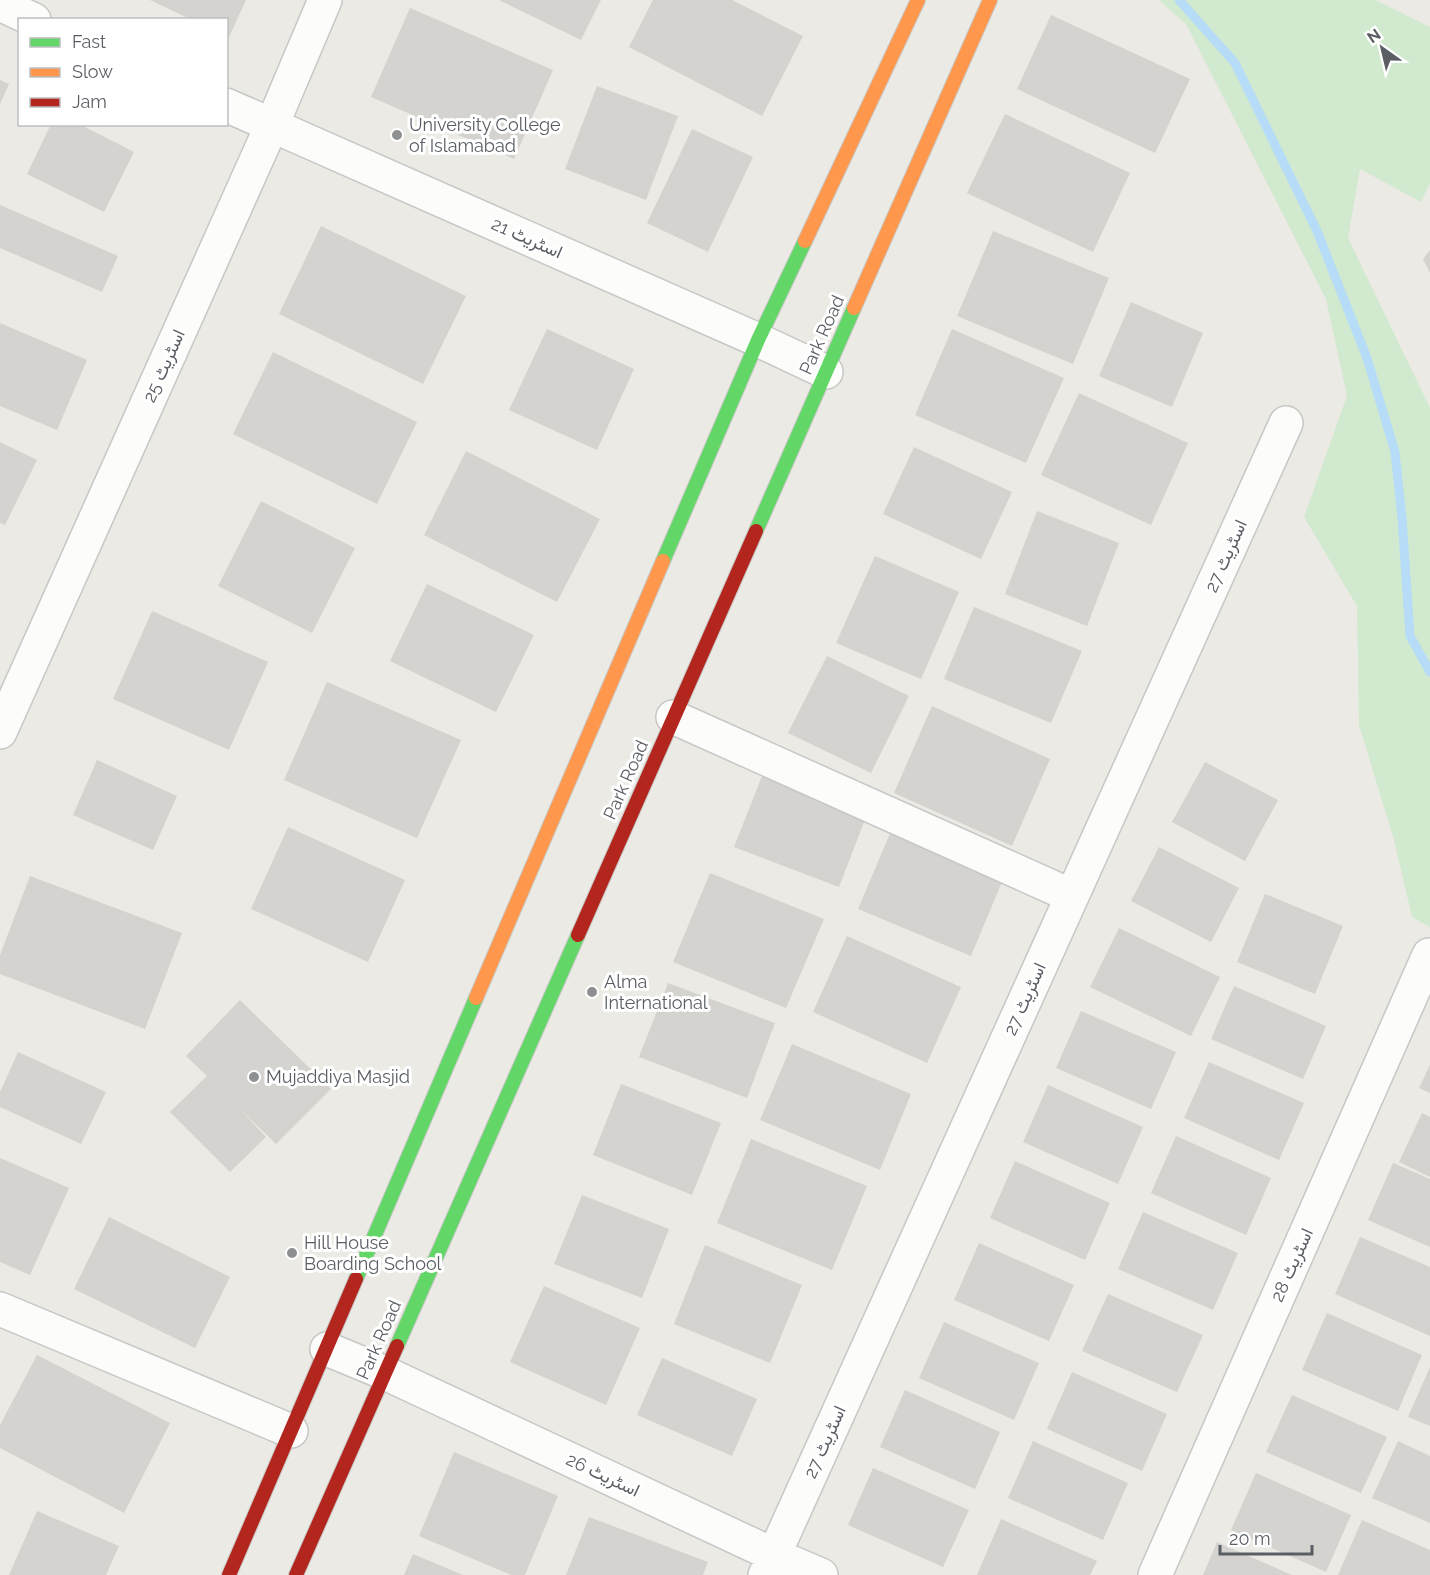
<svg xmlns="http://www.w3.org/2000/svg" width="1430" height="1575" font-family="Raleway,Vazirmatn,sans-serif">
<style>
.green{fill:#d1e9ce}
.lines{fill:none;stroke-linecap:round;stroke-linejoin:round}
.stream{stroke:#b6dcf7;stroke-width:9}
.building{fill:#d4d3cf}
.street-casing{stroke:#c7c7c6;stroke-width:36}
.fast-casing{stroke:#c7c8c6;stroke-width:16}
.slow-casing{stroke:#c7c8c6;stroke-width:16}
.jam-casing{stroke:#c7c8c6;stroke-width:16}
.street{stroke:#fcfcfb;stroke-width:33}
.fast{stroke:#63d668;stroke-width:14}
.slow{stroke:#ff974d;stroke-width:14}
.jam{stroke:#b3261e;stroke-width:14}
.poi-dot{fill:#8d8f91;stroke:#fff;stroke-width:2}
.labels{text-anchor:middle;stroke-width:6;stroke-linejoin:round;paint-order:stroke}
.poi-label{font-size:18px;fill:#5a5e64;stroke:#fff;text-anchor:start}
.street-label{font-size:18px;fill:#5a5e64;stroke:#fff}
</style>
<rect width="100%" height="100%" fill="#ebeae4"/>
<!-- green -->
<path class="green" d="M1159 0H1375L1430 27V183L1421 202 1360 169 1348 238 1430 408V927L1412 917 1394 840 1359 725 1357 606 1304 517 1347 396 1326 299 1186 24Z"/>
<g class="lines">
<!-- stream -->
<path class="stream" d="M1179 0 1235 63 1317 231 1367 358 1395 452 1402 518 1410 636 1430 672"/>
</g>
<!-- building -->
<path class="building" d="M150 0H246L229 37 226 35V20H192Z
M499 0H601L581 40Z
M653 0H732L803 36 762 116 629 47Z
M410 8 553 70 514 159 371 97Z
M1051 15 1190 79 1155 153 1017 89Z
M0 80 9 84 0 104Z
M597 86 678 116 646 200 565 169Z
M1005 114 1130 173 1093 252 967 193Z
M51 124H79L134 152 104 212 27 174Z
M692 129 753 157 708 252 647 223Z
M0 205 118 256 102 292 0 248Z
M321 226 466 296 423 384 279 314Z
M993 231 1109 278 1073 364 957 316Z
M1430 250V273L1423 259Z
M1131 302 1203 333 1172 407 1099 376Z
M0 323 87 360 57 430 0 406Z
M547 329 634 369 597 450 509 410Z
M952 329 1064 378 1026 463 915 415Z
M273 352 417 422 377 504 233 434Z
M1079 393 1188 443 1151 525 1041 475Z
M0 442 37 460 5 525 0 523Z
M914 447 1012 492 981 559 883 514Z
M466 451 600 519 557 602 424 535Z
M261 501 355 548 312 633 218 586Z
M1037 511 1119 543 1087 626 1005 594Z
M875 556 959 592 921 679 836 643Z
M427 584 534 635 496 712 390 661Z
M974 607 1082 651 1051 723 944 679Z
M152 611 268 662 229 750 113 699Z
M827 656 909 696 871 773 788 733Z
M327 682 461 740 417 838 284 780Z
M932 706 1050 759 1012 846 894 793Z
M97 760 177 796 153 850 73 815Z
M1205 762 1278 800 1245 861 1172 822Z
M762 776 866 817 839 887 734 847Z
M288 827 405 880 368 962 251 909Z
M891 831 1004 877 971 956 858 909Z
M1159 847 1239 888 1211 942 1131 901Z
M710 873 824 919 786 1008 673 962Z
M30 876 182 933 145 1029 0 974V955Z
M1265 894 1343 926 1315 994 1237 962Z
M1119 928 1220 977 1191 1036 1090 987Z
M847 936 961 987 927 1063 813 1012Z
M668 983 775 1023 747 1098 639 1057Z
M1234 986 1326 1026 1303 1079 1211 1039Z
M240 1000 331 1089 276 1144 240 1109 266 1137 230 1172 170 1112 207 1076 186 1056Z
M1081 1011 1176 1052 1151 1109 1056 1068Z
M792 1044 911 1094 880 1170 760 1120Z
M18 1052 106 1092 81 1144 0 1107V1092Z
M1209 1062 1304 1103 1279 1160 1184 1118Z
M1430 1065V1093L1419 1088Z
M621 1084 721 1123 692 1195 593 1155Z
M1048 1085 1143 1127 1118 1184 1023 1142Z
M1422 1113 1430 1117V1177L1399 1162Z
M1176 1136 1271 1178 1246 1235 1151 1193Z
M751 1139 867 1186 832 1270 717 1223Z
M0 1158 69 1188 30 1275 0 1262Z
M1015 1161 1110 1203 1085 1260 990 1218Z
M1393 1163 1430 1179V1247L1368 1220Z
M582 1195 669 1229 642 1298 554 1264Z
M1143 1212 1238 1253 1213 1310 1118 1269Z
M109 1217 230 1277 195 1348 74 1289Z
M1360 1237 1430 1267V1336L1335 1294Z
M979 1243 1074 1285 1049 1341 954 1300Z
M705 1245 802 1285 770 1363 674 1324Z
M544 1286 640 1328 606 1405 510 1362Z
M1108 1294 1203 1335 1177 1392 1082 1351Z
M1327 1313 1422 1355 1398 1411 1302 1370Z
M944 1322 1039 1363 1014 1420 919 1378Z
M37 1355 170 1423 124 1513 0 1448V1425Z
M662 1358 757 1399 732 1456 637 1415Z
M1430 1367V1426L1408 1417Z
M1072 1372 1167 1414 1142 1471 1047 1429Z
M905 1390 1000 1432 975 1489 880 1447Z
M1292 1395 1387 1437 1361 1493 1266 1452Z
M1033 1441 1128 1483 1103 1540 1008 1498Z
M1398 1441 1430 1456V1523L1372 1498Z
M454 1452 558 1496 525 1575H511L419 1536Z
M873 1468 969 1510 943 1567 848 1525Z
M1256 1473 1351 1515 1326 1572 1231 1530Z
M37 1511 119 1546 106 1575H9Z
M589 1517 708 1562 703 1575H566Z
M1001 1519 1097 1561 1090 1575H977Z
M1362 1520 1430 1550V1575H1338Z
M1217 1542 1292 1575H1203Z
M413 1554 463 1575H404Z"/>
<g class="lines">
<!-- street casing -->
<g class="street-casing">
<path id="street" d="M0 4 34 20
M226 105 758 340 826 372
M673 717 1072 896
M0 732 272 125 325 0
M0 1309 291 1431
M327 1349 385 1373 774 1555 821 1575
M765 1575 1286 423
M1155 1575 1429 955"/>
</g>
<!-- fast casing -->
<g class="fast-casing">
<path id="fast" d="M756 531 854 308
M663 561 758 340 805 241
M356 1279 476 998
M397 1346 578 935"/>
</g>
<!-- slow casing -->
<g class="slow-casing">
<path id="slow" d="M805 241 918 0
M854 308 990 0
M476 998 663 561"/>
</g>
<!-- jam casing -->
<g class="jam-casing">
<path id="jam" d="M578 935 756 531
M229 1575 356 1279
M296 1575 397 1346"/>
</g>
<!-- street -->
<use href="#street" class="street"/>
<!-- fast -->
<use href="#fast" class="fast"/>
<!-- slow -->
<use href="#slow" class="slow"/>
<!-- jam -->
<use href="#jam" class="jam"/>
</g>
<!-- markers -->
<g class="poi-dot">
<circle cx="397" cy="135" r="6"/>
<circle cx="592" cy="992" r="6"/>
<circle cx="254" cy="1077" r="6"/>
<circle cx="292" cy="1253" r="6"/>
</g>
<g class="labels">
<!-- poi labels -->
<g class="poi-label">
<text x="409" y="131">University College<tspan x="409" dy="21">of Islamabad</tspan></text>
<text x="604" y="988">Alma<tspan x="604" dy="21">International</tspan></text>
<text x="266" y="1083">Mujaddiya Masjid</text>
<text x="304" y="1249">Hill House<tspan x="304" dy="21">Boarding School</tspan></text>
</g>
<!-- street labels -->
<g class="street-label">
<text transform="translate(527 238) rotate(24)" y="6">اسٹریٹ 21</text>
<text transform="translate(822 335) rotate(-66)" y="6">Park Road</text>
<text transform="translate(164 366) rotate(-66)" y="6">اسٹریٹ 25</text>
<text transform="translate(1226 556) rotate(-66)" y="6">اسٹریٹ 27</text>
<text transform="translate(626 780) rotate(-66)" y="6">Park Road</text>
<text transform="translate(1025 999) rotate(-66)" y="6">اسٹریٹ 27</text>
<text transform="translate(1292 1265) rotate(-66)" y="6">اسٹریٹ 28</text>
<text transform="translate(379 1340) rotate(-66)" y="6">Park Road</text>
<text transform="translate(825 1442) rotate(-66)" y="6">اسٹریٹ 27</text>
<text transform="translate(603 1475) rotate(25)" y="6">اسٹریٹ 26</text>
</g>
</g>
<!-- legend -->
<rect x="18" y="18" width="210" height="108" fill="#ffffff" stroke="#bdbfc1" stroke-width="1.5"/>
<rect x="30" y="38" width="30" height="9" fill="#63d668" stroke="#bdbfc1" stroke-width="1.5"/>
<text x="72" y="48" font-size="18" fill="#5a5e64">Fast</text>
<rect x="30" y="68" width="30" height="9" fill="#ff974d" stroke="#bdbfc1" stroke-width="1.5"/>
<text x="72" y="78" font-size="18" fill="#5a5e64">Slow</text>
<rect x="30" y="98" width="30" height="9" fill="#b3261e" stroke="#bdbfc1" stroke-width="1.5"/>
<text x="72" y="108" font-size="18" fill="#5a5e64">Jam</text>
<!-- north arrow -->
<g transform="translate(1382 48) rotate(326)" stroke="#ffffff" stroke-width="4.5" paint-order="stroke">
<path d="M0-4.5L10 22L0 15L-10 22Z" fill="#5a5e64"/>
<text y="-9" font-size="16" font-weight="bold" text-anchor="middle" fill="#5a5e64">N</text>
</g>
<!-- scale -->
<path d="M1220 1545v9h92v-9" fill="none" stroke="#5a5e64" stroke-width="3"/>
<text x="1229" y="1545" font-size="18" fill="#5a5e64" stroke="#ffffff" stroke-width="4.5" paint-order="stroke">20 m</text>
</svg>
